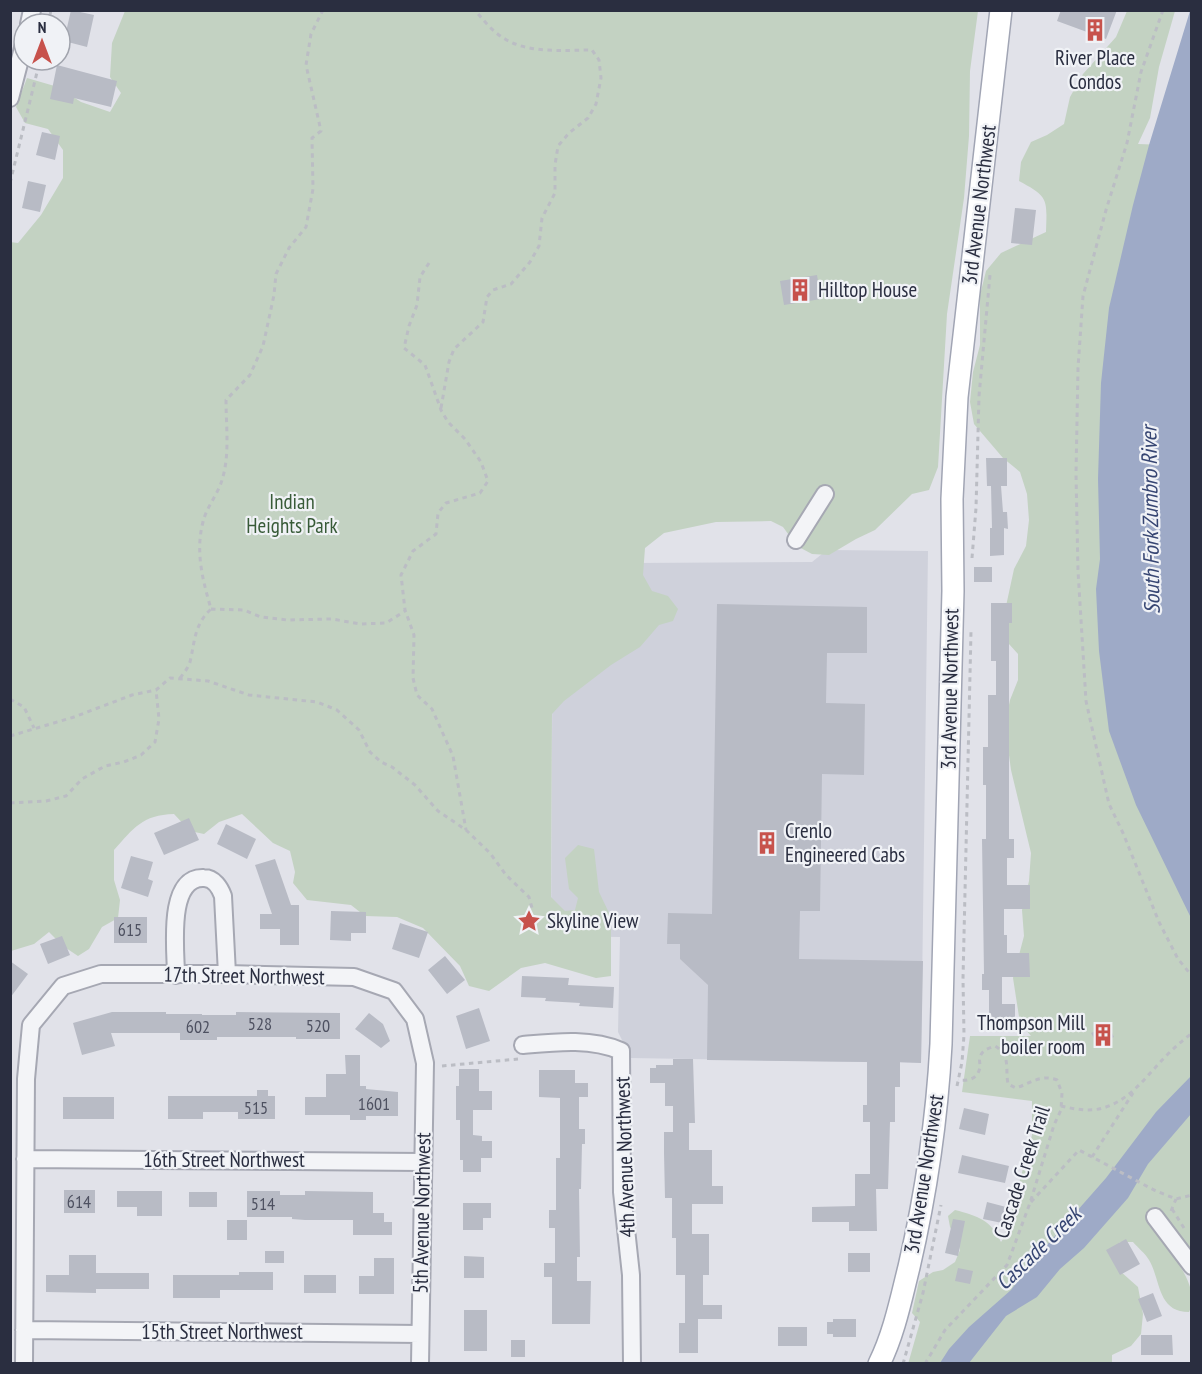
<svg xmlns="http://www.w3.org/2000/svg" width="1202" height="1374" font-family="'PT Sans Narrow',sans-serif">
<style>
.built{fill:#cfd1db}
.green{fill:#c3d2c2}
.water{fill:#9eaac7}
.building{fill:#b8bbc5}
.lines{fill:none;stroke-linecap:round;stroke-linejoin:round}
.minor-casing{stroke:#a6a8b3;stroke-width:20}
.major-casing{stroke:#a1a5b4;stroke-width:24}
.path{stroke:#bbbdc4;stroke-width:3;stroke-dasharray:4.5 4.5;stroke-linecap:butt}
.minor{stroke:#f3f4f7;stroke-width:16}
.major{stroke:#fff;stroke-width:21}
.labels{text-anchor:middle;stroke-width:4.5;stroke-linejoin:round;paint-order:stroke}
.number-label{font-size:18px;fill:#4e5161}
.poi-label{font-size:21px;fill:#2a2e40;stroke:#f0f2f6;text-anchor:start}
.street-label{font-size:21px;fill:#2a2e40;stroke:#f0f2f6}
.park-label{font-size:21px;fill:#385b38;stroke:#f0f2f6}
.water-label{font-size:22px;font-style:italic;fill:#364572;stroke:#f0f2f6}
</style>
<rect width="100%" height="100%" fill="#e1e2e9"/>
<!-- built -->
<path class="built" d="M827 550 928 551 921 1063 631 1058 618 1032 620 937 551 936 553 555 633 563 812 562Z"/>
<!-- green -->
<path class="green" d="M125 11H978L970 71 969 136 964 198 947 314 938 467 929 490 912 494 875 530 856 539 829 555 812 554 797 546 783 527 771 521 716 522 664 533 645 548 643 575 652 591 668 596 678 609 673 621 659 625 640 647 611 665 564 701 552 714 551 897 565 911 575 910 578 898 569 889 565 858 578 845 594 849 599 892 611 917V976L596 978 545 963 521 968 489 991 469 986 460 966 423 928 397 917 365 916 351 905 307 900 293 883 295 872 290 851 273 843 242 814 219 822 204 834 190 831 174 814C142 815 134 828 114 850V880L120 900 118 918 102 927 89 949 78 956 63 946 49 932 34 944 11 951 10 242 18 243 41 215 63 178V150L48 129 25 123 16 107 27 78 58 87 81 102 110 112 121 93 110 77 112 43Z
M1127 11H1175L1159 67 1150 118 1138 144 1192 146 1173 262 1192 798 1191 1252 1174 1256C1183 1271 1199 1294 1189 1312 1157 1312 1161 1280 1149 1260 1145 1253 1138 1248 1133 1242H1120L1113 1255 1120 1271 1138 1287 1143 1314 1141 1334 1131 1346 1112 1355V1363L908 1364 920 1322 912 1313 919 1281 933 1272 943 1270 955 1262 960 1250 957 1240 950 1227 948 1216 955 1210C978 1216 991 1220 1001 1242L1005 1236 1032 1135V1101L962 1092 970 1036H1031L1020 1023 1013 978 1024 936 1022 910 1029 881 1031 853 1011 770 1005 725 1010 700 1018 680V654L1000 634 1014 569 1026 546 1029 520 1027 494 1020 472 1003 458 974 424 970 402 973 372 980 345V295L986 271 1001 253 1046 232C1047 199 1049 197 1019 181L1021 162 1031 142 1047 135 1064 124 1070 97 1083 74 1116 37Z"/>
<!-- water -->
<path class="water" d="M1190 11H1192V590L1190 599 1192 613 1191 918 1136 805 1109 731 1099 651 1096 589 1100 559 1098 479 1101 383 1109 308 1133 205 1149 145Z
M1191 1076V1114L1148 1164 1128 1198 1084 1248 1060 1269 1037 1297 1006 1316 969 1363H940L949 1349 969 1327 1011 1290 1032 1262 1106 1178 1156 1112Z"/>
<!-- building -->
<path class="building" d="M71 10 94 15 87 47 64 41Z
M1061 10H1117L1106 39 1057 21Z
M57 65 117 81 111 107 74 98 73 104 50 99Z
M42 132 60 136 55 160 36 155Z
M28 181 46 185 40 212 22 208Z
M1015 208 1036 210 1032 245 1011 243Z
M817 275 821 299 784 305 780 281Z
M986 458H1007V486H1001L1003 512H1007L1008 529 1004 528V555L990 556V528H992L991 486H987Z
M974 567H992V582H974Z
M991 603H1012V623H1009V839H1014V858H1007V885H1030V909H1004V935H1007V953H1029L1030 977H1002V1004H1015V1020H989V990H982V974H984L982 839H986V785H983V747H988V695H996V661H991Z
M717 604 867 607V653H827L826 703 865 704 864 775 822 774 820 911H800L799 959 923 961 921 1063 900 1062V1087H895V1122H890L888 1189H876L877 1231H849V1222H812V1207L855 1206V1174H870V1122H863V1105H867V1062L707 1060 708 985 680 959V944H667L668 913 712 914Z
M189 818 199 840 164 855 154 833Z
M226 824 256 839 247 859 217 844Z
M131 856 153 862 148 879 153 881 148 897 121 888Z
M275 859 291 905H299V945H280V929H260V914H272L255 865Z
M331 911 366 912V933H351V941L330 940Z
M114 917H147V943H114Z
M400 923 428 932 419 958 392 949Z
M62 936 70 955 48 964 40 944Z
M445 956 465 980 447 994 428 970Z
M10 961 28 974 10 998Z
M522 976 569 978 568 985 614 987 613 1008 579 1006 580 1003 545 1001 546 998 521 997Z
M479 1008 490 1041 466 1049 456 1016Z
M112 1012H166V1014H202V1015H236V1012L340 1013V1039H296V1037H217V1040H180V1033H111L115 1046 82 1055 73 1023Z
M369 1013 383 1024 390 1041 381 1048 355 1029Z
M1108 1025 1114 1037 1097 1044 1091 1033Z
M345 1055H360V1086H366V1089L398 1092V1116H366V1120H350V1115H305V1097H326V1074H346Z
M673 1059H693L695 1123H689V1150H712V1186H723V1204H692V1234H709V1275H703V1305H722V1319H698V1353H679V1323H685V1275H676V1238H672V1198H665L664 1153V1132H673V1106H665V1083H650V1068H656V1065H673Z
M459 1069H479V1091H492V1110H473V1135L482 1136V1141H492V1158H481V1172H463V1160H460V1120H456V1086H459Z
M539 1070H575V1083H588V1097H579V1129H585V1144H582L581 1189H579L580 1257H577V1281H591L590 1324H552V1277H544V1263H555V1228H549V1210H556V1158H560V1098L539 1097Z
M257 1090H268V1096H275V1119H238V1112H203V1119H168V1096H257Z
M63 1097H114V1119H63Z
M964 1108 989 1114 985 1135 959 1129Z
M962 1155 1009 1166 1005 1183 958 1173Z
M64 1190H95V1213H64Z
M117 1191H162V1216H137V1207H117Z
M247 1191H280V1195H305V1191L373 1192V1213H384V1222H392V1235H353V1220H305L292 1219V1217H247Z
M189 1192H217V1207H189Z
M987 1202 1006 1207 1002 1223 983 1219Z
M463 1203H491V1218H483V1230H463Z
M953 1219 965 1221 958 1256 945 1253Z
M227 1220H247V1240H227Z
M1126 1239 1140 1264 1120 1275 1106 1250Z
M265 1251H284V1263H265Z
M848 1253H870V1272H848Z
M69 1255H96V1273H149V1289H96V1293L46 1292V1275H69Z
M464 1256 484 1257V1278H464Z
M374 1258H394V1294H359V1276H374Z
M958 1268 973 1271 970 1284 955 1281Z
M239 1272H273V1290H220V1298H173V1275H239Z
M304 1275H336V1293H304Z
M1153 1293 1162 1316 1147 1322 1138 1299Z
M464 1310H487V1351H464Z
M833 1319H856V1337H833V1334H827V1322H833Z
M778 1327H807V1346H778Z
M1141 1335H1172L1173 1355H1141Z
M511 1340H525V1357H511Z"/>
<g class="lines">
<!-- minor casing -->
<g class="minor-casing">
<path id="minor" d="M29 24 32 10
M10 98 24 44
M796 540 825 494
M176 975C176 952 166 876 204 878 214 878 220 888 223 896L227 974
M523 1045C556 1042 591 1038 621 1051L622 1192 631 1275 632 1364
M25 1159 423 1162
M1155 1217 1192 1266
M24 1330 420 1334
M24 1364 26 1079 31 1025 63 986 101 974H227L354 977 394 991 415 1019 425 1063 420 1364"/>
</g>
<!-- major casing -->
<g class="major-casing">
<path id="major" d="M879 1364C894 1334 901 1299 909 1267 926 1194 937 1119 941 1044L953 591 952 499 957 397 1001 10"/>
</g>
<!-- path -->
<path class="path" d="M1163 10 1141 72 1127 143 1106 210 1083 296 1078 368 1076 474 1078 571 1086 701 1109 804 1123 833 1159 922 1178 959 1192 976
M10 13 11 10
M48 24 51 10
M10 183 40 60
M429 263 420 277 417 305 409 326 404 348 425 365 441 410 448 422 465 439 481 462 488 481 480 493 446 503 438 513 436 534 413 551 401 575 405 610 414 635 413 678 417 695 432 709 453 756 466 830
M441 408 449 362 454 349 483 322 487 297 493 290 511 284 530 262 539 246 542 218 555 193V165L558 146 569 133 588 118 596 104 601 78 599 60 592 50C565 50 530 54 505 39 494 33 483 20 475 10
M972 558 976 508 979 396 990 275
M211 609 244 610 261 617 287 620 332 619 360 624 386 623 405 611
M180 678C184 673 188 668 190 662 195 641 194 625 211 609 203 581 195 552 203 522 206 508 218 494 222 480 230 455 226 426 226 400L250 375 263 346 274 295 276 274 289 248 306 227 313 189 312 138 321 131 306 65 311 34 323 10
M10 699 24 707 34 728
M10 736 74 717 132 695 156 690 170 678 208 681 249 695 317 702 337 710 359 730 370 752 381 762 392 767 415 785 438 811 466 830 490 853 506 875 529 897 532 908 528 919
M10 803 46 801 66 796 82 779 105 766 124 762 141 755 155 742 159 719 156 690
M442 1066 518 1059
M957 1086 962 1062 964 1035 963 979 971 631
M1061 1106C1074 1109 1090 1112 1103 1108 1131 1100 1147 1075 1167 1055 1175 1047 1183 1040 1192 1033
M1092 1157 1133 1093
M1031 1202 1079 1150 1154 1190 1176 1199 1192 1195
M1172 1209 1184 1228
M1171 1211 1176 1199
M903 1364 923 1293 941 1205
M925 1364 945 1330 1007 1265 1030 1203 1054 1125 1061 1110 1062 1093 1057 1080C1041 1074 1031 1083 1016 1088L1008 1084C1005 1068 1011 1055 995 1046 989 1048 982 1050 980 1057 979 1060 980 1063 980 1067 978 1079 969 1081 958 1080"/>
<!-- minor -->
<use href="#minor" class="minor"/>
<!-- major -->
<use href="#major" class="major"/>
</g>
<!-- icons -->
<defs>
<g id="building-bare" transform="scale(1.8)"><path d="M-4-6H4V6H1V3H-1V6H-4ZM-2.5-4.3h1.7v1.8h-1.7ZM.8-4.3h1.7v1.8H.8ZM-2.5-1h1.7V.8h-1.7ZM.8-1h1.7V.8H.8Z" fill="#c7524c" stroke="#f0f2f6" stroke-width="2.5" paint-order="stroke"/></g>
<g id="sight-bare" transform="scale(1.8)"><path d="M0-6L1.8-2.2L6-1.7L2.9 1.2L3.7 5.4L0 3.3L-3.7 5.4L-2.9 1.2L-6-1.7L-1.8-2.2Z" fill="#c7524c" stroke="#f0f2f6" stroke-width="2.5" paint-order="stroke"/></g>
</defs>
<g fill-rule="evenodd">
<use href="#building-bare" x="1095" y="30"/>
<use href="#building-bare" x="800" y="290"/>
<use href="#building-bare" x="767" y="843"/>
<use href="#sight-bare" x="529" y="921"/>
<use href="#building-bare" x="1103" y="1035"/>
</g>
<g class="labels">
<!-- number labels -->
<g class="number-label">
<text x="130" y="936">615</text>
<text x="260" y="1030">528</text>
<text x="318" y="1032">520</text>
<text x="198" y="1033">602</text>
<text x="374" y="1110">1601</text>
<text x="256" y="1114">515</text>
<text x="79" y="1208">614</text>
<text x="263" y="1210">514</text>
</g>
<!-- poi labels -->
<g class="poi-label">
<text x="1095" y="65" text-anchor="middle">River Place<tspan x="1095" dy="24">Condos</tspan></text>
<text x="818" y="297">Hilltop House</text>
<text x="785" y="838">Crenlo<tspan x="785" dy="24">Engineered Cabs</tspan></text>
<text x="547" y="928">Skyline View</text>
<text x="1085" y="1030" text-anchor="end">Thompson Mill<tspan x="1085" dy="24">boiler room</tspan></text>
</g>
<!-- street labels -->
<g class="street-label">
<text transform="translate(979 205) rotate(-83)" y="7">3rd Avenue Northwest</text>
<text transform="translate(950 689) rotate(-89)" y="7">3rd Avenue Northwest</text>
<text transform="translate(244 976) rotate(1)" y="7">17th Street Northwest</text>
<text transform="translate(625 1157) rotate(-92)" y="7">4th Avenue Northwest</text>
<text x="224" y="1167">16th Street Northwest</text>
<text transform="translate(1022 1172) rotate(-72)" y="7">Cascade Creek Trail</text>
<text transform="translate(924 1174) rotate(-81)" y="7">3rd Avenue Northwest</text>
<text transform="translate(422 1213) rotate(-89)" y="7">5th Avenue Northwest</text>
<text x="222" y="1339">15th Street Northwest</text>
</g>
<!-- park labels -->
<g class="park-label">
<text x="292" y="509">Indian<tspan x="292" dy="24">Heights Park</tspan></text>
</g>
<!-- water labels -->
<g class="water-label">
<text transform="translate(1150 520) rotate(-91)" y="8">South Fork Zumbro River</text>
<text transform="translate(1038 1248) rotate(-44)" y="8">Cascade Creek</text>
</g>
</g>
<!-- border -->
<rect width="1202" height="1374" fill="none" stroke="#2a2e40" stroke-width="24"/>
<!-- north arrow -->
<g transform="translate(42 42)"><circle r="28" fill="#f0f2f6" stroke="#a1a4ad" stroke-width="1.5"/>
<path d="M0-4.5L10 22L0 15L-10 22Z" fill="#c7524c"/>
<text y="-9" font-size="16" font-weight="bold" text-anchor="middle" fill="#2a2e40">N</text>
</g>
</svg>
